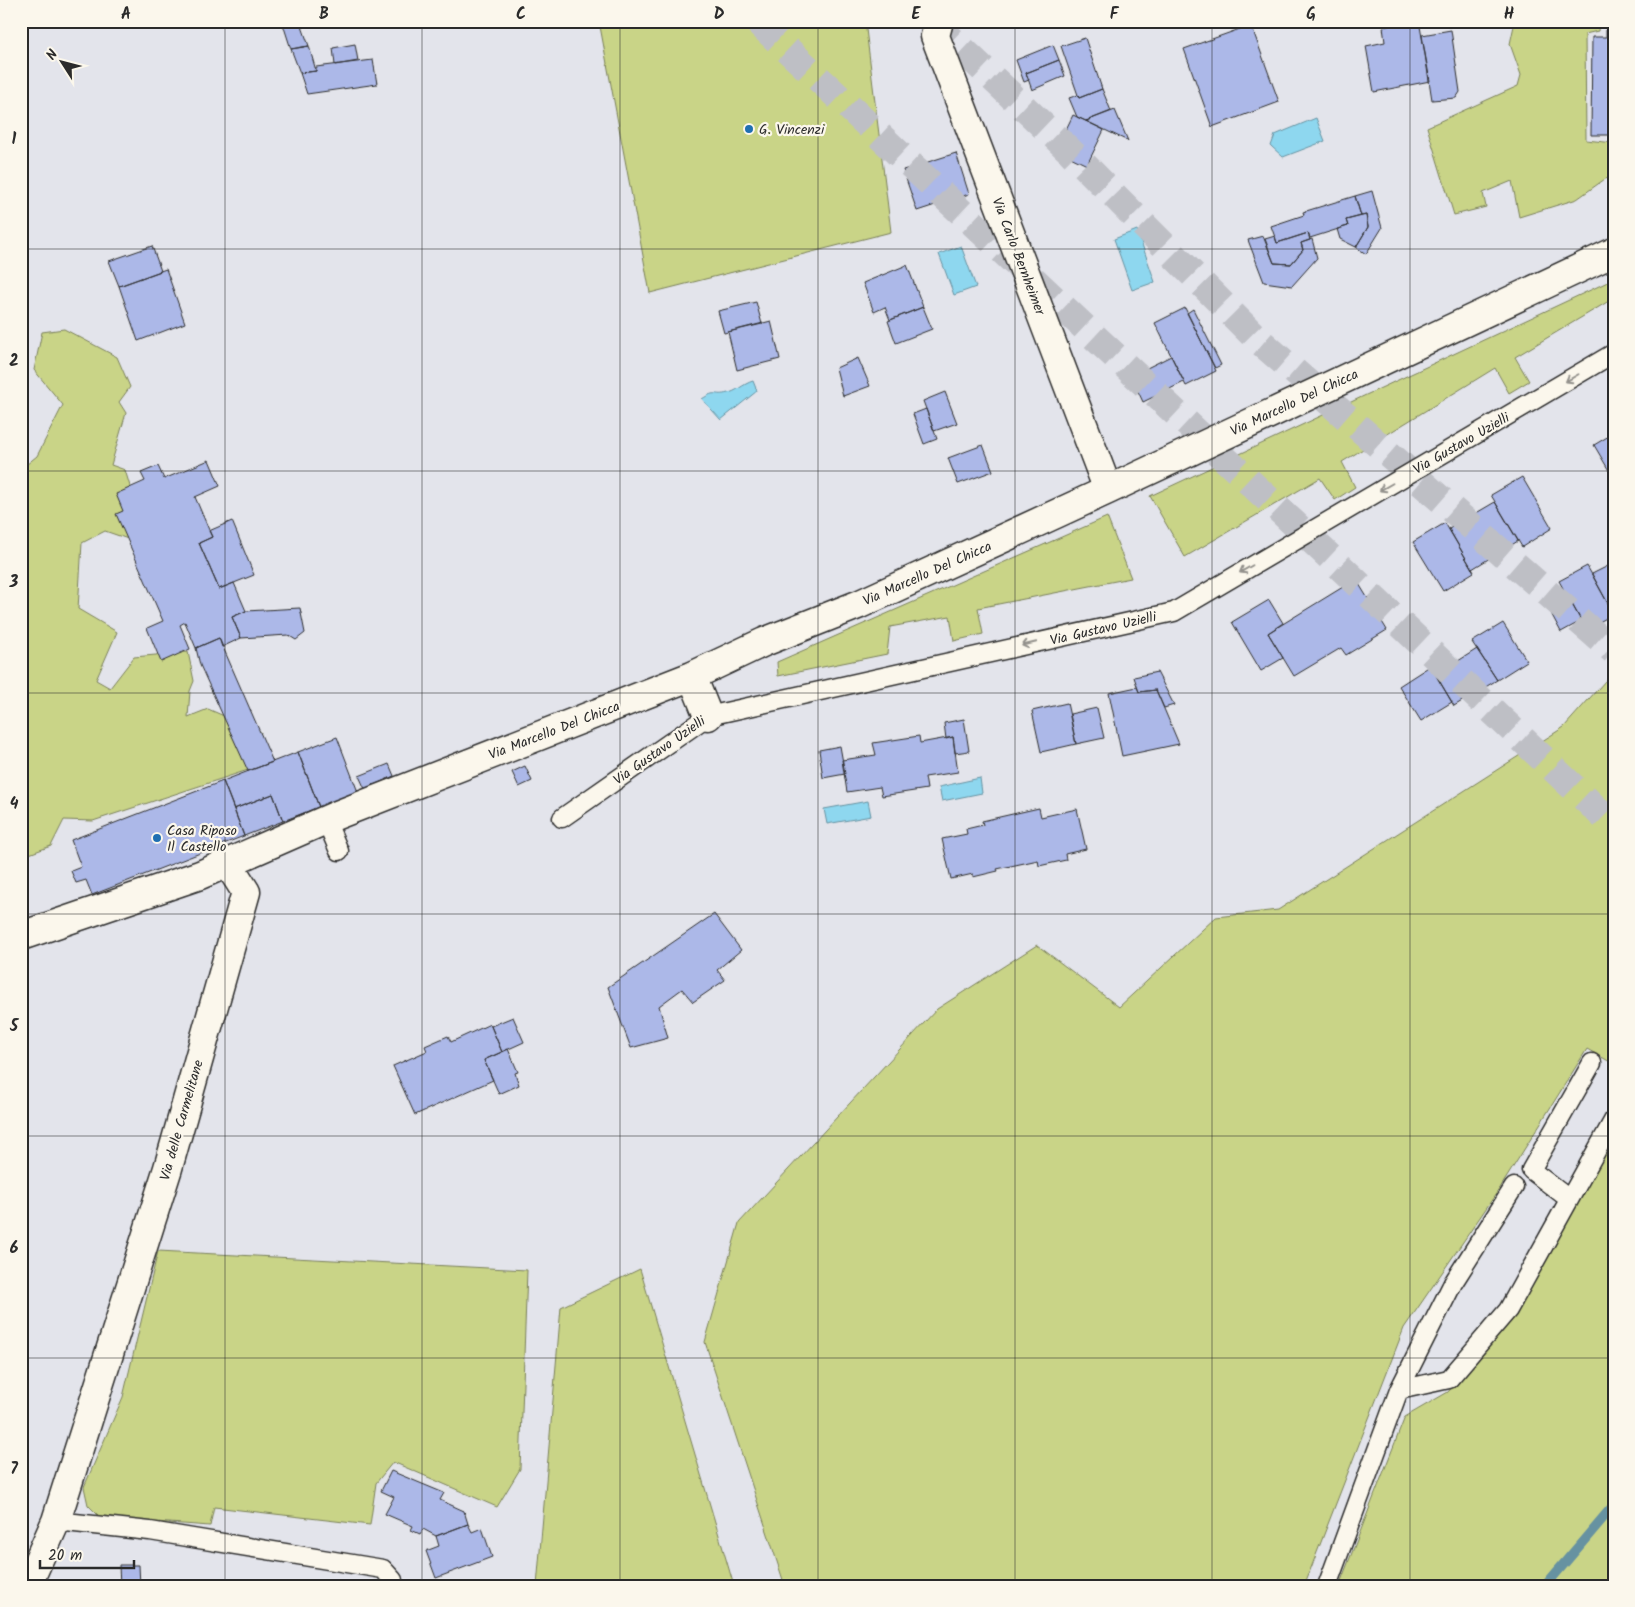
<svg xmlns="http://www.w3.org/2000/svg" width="1635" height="1607" font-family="Kalam,sans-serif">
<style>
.green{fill:#c9d487;stroke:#7a8059}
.water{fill:#8ed7ef;stroke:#6692a1}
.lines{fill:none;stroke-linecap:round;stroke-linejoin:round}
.stream{stroke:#6692a1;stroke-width:10}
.building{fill:#acb8e8;stroke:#2b2b2b}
.trunk-tunnel{stroke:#bebfc5;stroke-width:28;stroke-dasharray:28 14;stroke-linecap:butt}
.service-casing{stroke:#2b2b2b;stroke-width:21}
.minor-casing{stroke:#2b2b2b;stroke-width:31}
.service{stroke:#fbf7ec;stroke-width:18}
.minor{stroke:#fbf7ec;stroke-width:28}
.oneway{stroke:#93918c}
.grid{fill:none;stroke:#2b2b2b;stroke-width:1;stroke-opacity:0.55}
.poi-dot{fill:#1f6fb2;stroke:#fbf7ec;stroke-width:2}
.labels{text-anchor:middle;stroke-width:4.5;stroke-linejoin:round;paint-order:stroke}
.poi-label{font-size:14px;fill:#2b2b2b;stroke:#fbf7ec;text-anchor:start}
.street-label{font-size:14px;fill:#2b2b2b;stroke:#fbf7ec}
.neatline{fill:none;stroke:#2b2b2b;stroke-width:2}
.grid-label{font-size:16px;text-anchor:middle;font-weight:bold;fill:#2b2b2b}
</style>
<rect width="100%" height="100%" fill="#e3e4eb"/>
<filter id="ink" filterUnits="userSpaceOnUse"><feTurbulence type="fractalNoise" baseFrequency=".02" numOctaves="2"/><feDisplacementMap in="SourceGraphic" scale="10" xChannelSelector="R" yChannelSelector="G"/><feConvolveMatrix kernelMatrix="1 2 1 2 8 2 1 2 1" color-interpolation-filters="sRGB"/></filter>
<g filter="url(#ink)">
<!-- green -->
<path class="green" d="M599 21H865L891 232 650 293Z
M1515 21H1599L1598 31 1585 34 1586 140 1614 143V177L1605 179 1577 199 1519 217 1512 181 1483 193 1486 207 1454 215 1427 127 1518 86 1521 75 1510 44Z
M1614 279V298L1515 357 1529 381 1509 393 1495 368 1342 462 1355 487 1335 500 1320 478 1185 557 1150 496Z
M64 329 117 357 130 387 119 402 126 413 111 465 125 470 140 519 128 539 105 531 82 543 78 609 117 632 96 680 110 688 134 657 188 652 194 681 190 691 188 717 208 709 261 732 251 769 93 821 64 820 51 846 21 857V469L37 456 63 405 34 370 42 332Z
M1107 517 1131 578 978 608 983 634 954 641 950 616 890 627 887 654 778 676 777 662Z
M1614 671V861L1610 882 1614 892V1064L1587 1049 1500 1188 1404 1328 1304 1586H785L705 1342 739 1223 937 1009 1037 945 1119 1007 1216 917 1278 910 1564 727Z
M1614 1129V1586H1339L1405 1417 1448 1392 1510 1318Z
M158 1251 527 1270 520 1469 497 1507 393 1462 376 1483 370 1525 214 1507 210 1526 101 1518 88 1505 84 1487 123 1397Z
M640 1269 734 1586H537L561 1307Z"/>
<!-- water -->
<path class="water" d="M1316 118 1325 141 1283 157 1271 146 1275 135Z
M1137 230 1155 282 1132 290 1114 239Z
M961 246 976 287 954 295 939 254Z
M753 381 757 391 721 420 702 399C717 389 714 397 728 393 736 392 743 384 753 381Z
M980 778 982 793 942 801 939 787Z
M868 801 871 816 827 824 824 809Z"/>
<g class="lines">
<!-- stream -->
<path class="stream" d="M1545 1586 1614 1505"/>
</g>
<!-- building -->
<path class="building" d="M282 21H300L309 46 291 49Z
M1410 21H1419L1430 81 1374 92 1366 46 1385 42 1383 27Z
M1606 21H1614V135H1591L1592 37H1606Z
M1251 25 1279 102 1212 127 1184 49Z
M1451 30 1460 92 1456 98 1432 100 1422 35Z
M1085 38 1102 89 1079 98 1061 46Z
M355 44 358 61 335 65 333 48Z
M1053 45 1059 60 1026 73 1029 80 1024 82 1016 60Z
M309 46 316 71 300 73 291 49Z
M373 60 377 84 307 94 300 73 316 71V67Z
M1059 60 1065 76 1032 90 1026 73Z
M1102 89 1111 111 1086 121 1077 117 1069 98 1078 95 1079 98Z
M1115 110 1128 141 1086 121Z
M1073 115 1104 130 1087 165 1056 150Z
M956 153 969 194 917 211 903 170Z
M1372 191 1382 228 1366 254 1356 247 1368 227 1366 215 1361 216 1355 196Z
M1355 196 1361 216 1346 220 1348 226 1310 238 1308 233 1277 243 1271 226 1304 215 1303 212Z
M1366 215 1368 227 1356 247 1340 239 1337 229 1348 226 1346 220Z
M1308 233 1310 240 1301 243 1303 250 1291 264 1274 263 1265 239 1275 236 1277 243Z
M1263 236 1274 263 1291 264 1303 250 1301 243 1312 239 1317 258 1292 286 1264 282 1248 240Z
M152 246 161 271 119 286 109 261Z
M907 265 923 307 890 320 885 307 874 312 863 283Z
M166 269 185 323 138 341 119 286Z
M756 302 762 324 724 333 718 311Z
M923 307 932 329 896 343 888 321Z
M1185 308 1216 371 1186 386 1155 323Z
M1193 309 1221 365 1215 368 1187 313Z
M771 321 780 359 737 370 728 332Z
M1171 356 1184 382 1143 402 1131 376Z
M858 358 870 386 843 396 836 368Z
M945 392 957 423 934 431 923 401Z
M926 409 937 439 924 444 913 414Z
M1614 433V479L1594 445Z
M983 445 993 471 958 484 948 458Z
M209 460 220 486 195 497 212 537 199 543 219 589 234 583 246 611 232 617 241 638 222 647 219 638 196 648 185 622 180 625 190 649 161 662 147 628 163 621 116 514 123 511 116 494 145 481 141 473 158 466 164 479Z
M1522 477 1552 528 1522 547 1491 495Z
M1495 502 1518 541 1472 569 1449 529Z
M232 521 254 575 219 589 199 543 212 537 209 531Z
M1445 523 1474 572 1443 591 1413 542Z
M1614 563V598L1607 602 1592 574Z
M1587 566 1614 614 1586 629 1559 581Z
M1356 579 1387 630 1346 655 1341 648 1294 676 1268 633Z
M1565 591 1581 621 1561 632 1545 602Z
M1269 600 1283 623 1268 633 1283 658 1261 671 1232 622Z
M300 608 305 633 296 640 288 635 241 638 232 617 246 611Z
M1503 623 1527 661 1497 680 1472 642Z
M219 638 273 762 248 771 200 665 196 648Z
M1477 649 1497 680 1454 706 1436 675Z
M1430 666 1452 702 1421 721 1399 686Z
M1157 672 1174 705 1164 708 1156 690 1139 692 1134 677Z
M1137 687 1139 692 1156 690 1179 744 1122 756 1109 693Z
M1067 703 1076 744 1041 752 1032 711Z
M1097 708 1104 738 1076 744 1070 714Z
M964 719 969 751 955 753 953 737 946 739 944 723Z
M919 736 920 743 953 737 958 772 925 777 927 789 882 796 880 787 847 792 842 760 876 755 873 743Z
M337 737 358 792 319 807 298 752Z
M840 746 845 774 823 778 819 750Z
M298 752 319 807 283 821 273 794 234 809 223 781Z
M389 764 394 776 365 789 359 776Z
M525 766 532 781 519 787 512 772Z
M223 781 244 836 92 895 86 880 76 883 71 871 81 867 71 840Z
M273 794 283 821 244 836 234 809Z
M1039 808 1041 817 1077 809 1086 849 1065 854 1066 860 1039 866 1038 860 997 869 998 871 973 877V874L951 879 942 839 967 834 966 829 983 825 982 821Z
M714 914 741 950 717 970 725 980 693 1002 682 989 659 1006 668 1038 631 1048 608 987Z
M513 1017 524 1042 502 1052 491 1026Z
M490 1024 502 1052 484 1060 493 1080 415 1115 393 1066 427 1051 425 1046 448 1036 451 1042Z
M508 1049 518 1072 515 1073 519 1085 499 1094 484 1060Z
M391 1471 444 1493 440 1500 464 1511 468 1524 436 1536 423 1529 420 1534 411 1530 413 1526 385 1514 394 1497 381 1491Z
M468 1524 472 1532 482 1528 492 1557 436 1578 426 1551 439 1546 436 1536Z
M119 1565H139L140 1586H120Z
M206 1581V1586H177V1582Z"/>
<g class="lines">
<!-- trunk-tunnel -->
<path class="trunk-tunnel" d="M757 21 1333 560 1614 826
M932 21 1069 150 1255 337 1614 651"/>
<!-- service casing -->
<g class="service-casing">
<path id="service" d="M562 818 708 716 1174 612 1614 353
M326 820 339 851
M1569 1199 1531 1170 1592 1063
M1399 1390 1449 1379 1508 1310 1614 1119
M56 1521 150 1531 383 1569 393 1580
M1327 1586 1399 1390 1453 1283 1514 1187"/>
</g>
<!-- minor casing -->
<g class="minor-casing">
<path id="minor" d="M939 21 935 36 1108 490
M692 676 708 716
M21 936 200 875 337 815 692 676 764 642 860 604 1108 490 1614 252
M27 1586 56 1521 168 1168 246 892 227 862"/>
</g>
<!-- service -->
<use href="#service" class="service"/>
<!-- minor -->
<use href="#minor" class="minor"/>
</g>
<!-- one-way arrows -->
<defs><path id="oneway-shaft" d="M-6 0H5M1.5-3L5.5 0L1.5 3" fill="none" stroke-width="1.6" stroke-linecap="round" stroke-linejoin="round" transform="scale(1.25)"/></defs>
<g class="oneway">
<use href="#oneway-shaft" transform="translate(1572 378) rotate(150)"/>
<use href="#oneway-shaft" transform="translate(1386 487) rotate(150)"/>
<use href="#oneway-shaft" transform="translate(1246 569) rotate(150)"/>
<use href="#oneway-shaft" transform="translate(1029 644) rotate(167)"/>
</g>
</g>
<!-- grid -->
<path class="grid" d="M225 21V1586M422 21V1586M620 21V1586M818 21V1586M1015 21V1586M1212 21V1586M1410 21V1586M21 249H1614M21 471H1614M21 693H1614M21 914H1614M21 1136H1614M21 1358H1614"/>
<!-- markers -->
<g class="poi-dot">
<circle cx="749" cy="129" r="5"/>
<circle cx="157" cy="838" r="5"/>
</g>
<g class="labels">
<!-- poi labels -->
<g class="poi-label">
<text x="759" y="134">G. Vincenzi</text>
<text x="167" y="835">Casa Riposo<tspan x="167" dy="16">Il Castello</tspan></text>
</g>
<!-- street labels -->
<g class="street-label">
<text transform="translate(1019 256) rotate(69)" y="5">Via Carlo Bernheimer</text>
<text transform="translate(1294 402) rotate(-25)" y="5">Via Marcello Del Chicca</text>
<text transform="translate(1461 443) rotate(-30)" y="5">Via Gustavo Uzielli</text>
<text transform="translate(927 573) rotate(-24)" y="5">Via Marcello Del Chicca</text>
<text transform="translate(1103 628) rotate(-13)" y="5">Via Gustavo Uzielli</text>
<text transform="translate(554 730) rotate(-21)" y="5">Via Marcello Del Chicca</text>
<text transform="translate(659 750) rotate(-35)" y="5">Via Gustavo Uzielli</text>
<text transform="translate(181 1120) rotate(-74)" y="5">Via delle Carmelitane</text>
</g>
</g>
<!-- margin -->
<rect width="1635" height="1607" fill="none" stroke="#fbf7ec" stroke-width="55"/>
<!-- north arrow -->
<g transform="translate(62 62) rotate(306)" stroke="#fbf7ec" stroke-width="4" paint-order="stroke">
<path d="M0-4L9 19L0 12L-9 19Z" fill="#2b2b2b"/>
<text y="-8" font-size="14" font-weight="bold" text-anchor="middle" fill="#2b2b2b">N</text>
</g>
<!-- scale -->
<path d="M40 1560v8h94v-8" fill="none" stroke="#2b2b2b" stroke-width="2.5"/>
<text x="48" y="1560" font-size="15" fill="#2b2b2b" stroke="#fbf7ec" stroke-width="4" paint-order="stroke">20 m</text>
<rect x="28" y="28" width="1580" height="1552" class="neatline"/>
<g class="grid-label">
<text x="126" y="19">A</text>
<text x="324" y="19">B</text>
<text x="521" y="19">C</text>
<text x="719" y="19">D</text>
<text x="916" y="19">E</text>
<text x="1114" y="19">F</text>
<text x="1311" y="19">G</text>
<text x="1509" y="19">H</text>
<text x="14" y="144">1</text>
<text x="14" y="366">2</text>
<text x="14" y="587">3</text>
<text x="14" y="809">4</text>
<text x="14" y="1031">5</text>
<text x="14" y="1253">6</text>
<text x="14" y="1474">7</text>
</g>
</svg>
